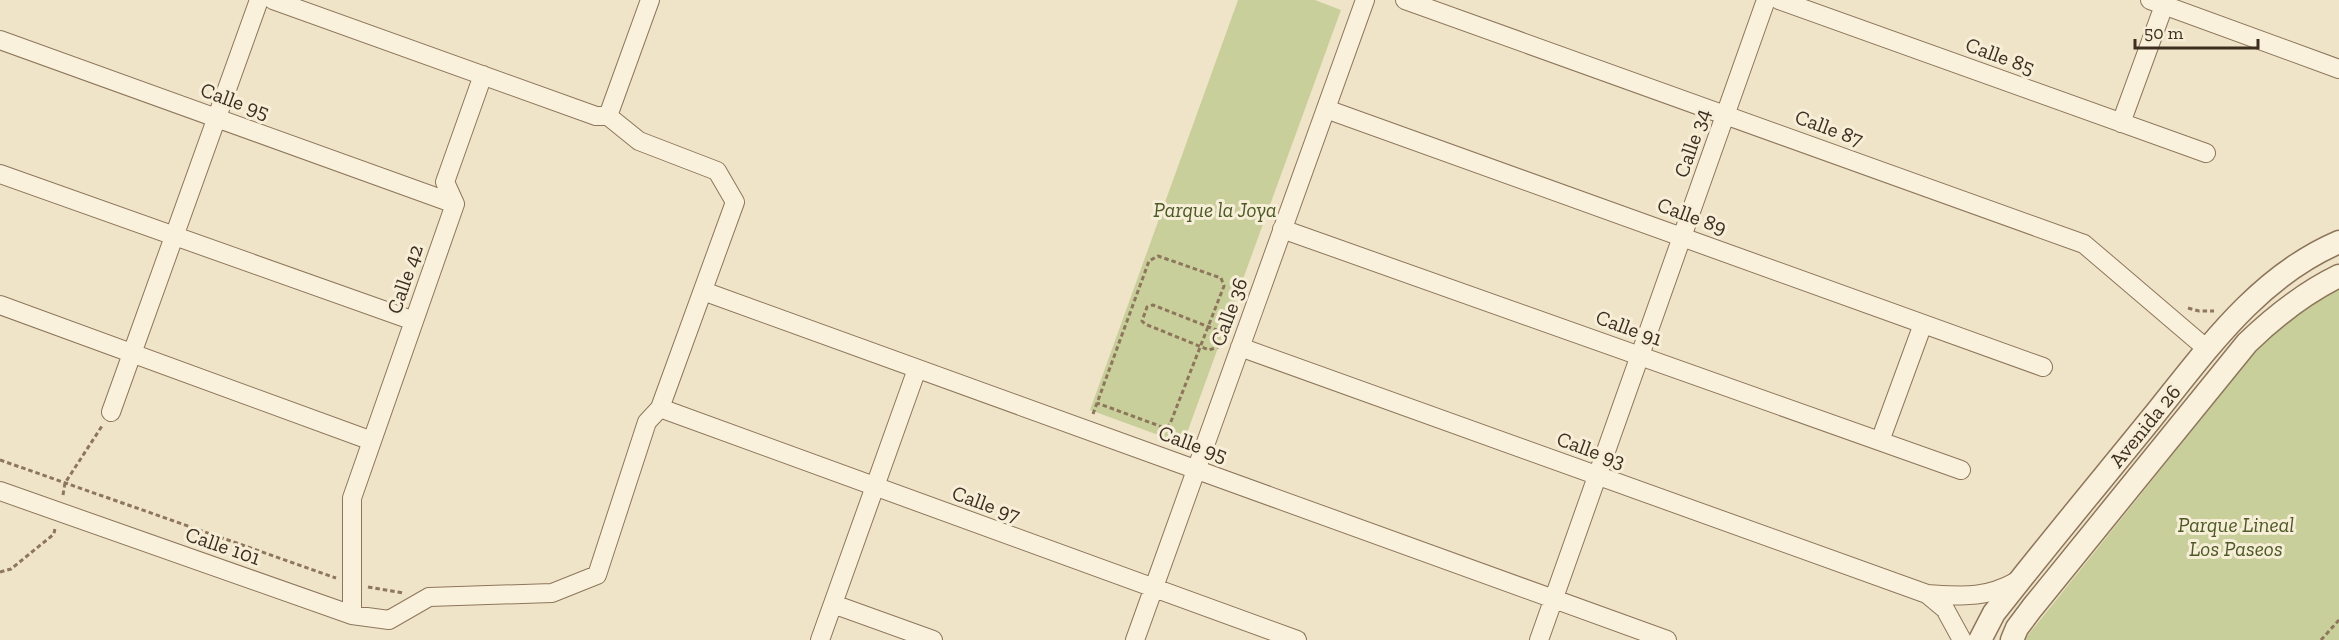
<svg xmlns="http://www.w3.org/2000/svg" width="2339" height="640" font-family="'Zilla Slab',serif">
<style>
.green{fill:#c9cf9b}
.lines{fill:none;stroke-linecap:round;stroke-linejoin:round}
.minor-casing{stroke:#8d765c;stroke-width:20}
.tertiary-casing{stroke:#8d765c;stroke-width:25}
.path{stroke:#8d765c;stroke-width:3;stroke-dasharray:4.5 3;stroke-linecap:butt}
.minor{stroke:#faf1dc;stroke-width:18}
.tertiary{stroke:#faf1dc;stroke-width:22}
.labels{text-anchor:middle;stroke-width:6;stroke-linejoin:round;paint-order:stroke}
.street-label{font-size:21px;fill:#3d2e20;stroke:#f7eed8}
.park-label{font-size:21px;font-style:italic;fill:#4d5a26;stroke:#f7eed8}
</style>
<rect width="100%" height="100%" fill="#f0e4c8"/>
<!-- green -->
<path class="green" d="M1238 0H1315L1341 10 1183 444 1090 410Z
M2339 285V640H2024L2263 342 2283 322Z"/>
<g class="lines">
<!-- minor casing -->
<g class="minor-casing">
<path id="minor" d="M1405 0 2084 244 2207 349
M1779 0 2206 153
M2150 0 2339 69
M0 40 455 204
M1326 109 2043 367
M608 116 650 0
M2121 123 2166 0
M0 174 414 321
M1282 229 1961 470
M703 291 1667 640
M0 305 372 441
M1240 347 1927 594C1962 596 1985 599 2017 581
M660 408 1297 640
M111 412 259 0
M1880 441 1923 324
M0 491 352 615 389 620 429 597 552 593 597 575 647 422 660 408 735 202 717 171 639 141 608 116H596L273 0
M1927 594 1945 609 1962 640
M833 604 933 640
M352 615V498L455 204 445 182 483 75
M820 640 917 369
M1135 640 1365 0
M1539 640 1766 0"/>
</g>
<!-- tertiary casing -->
<g class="tertiary-casing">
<path id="tertiary" d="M1980 640 1994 613 2021 579C2064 525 2108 472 2151 419 2206 351 2257 277 2339 242
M2012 640 2017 628 2032 608 2247 343C2275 316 2304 293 2339 276"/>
</g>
<!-- path -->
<path class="path" d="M2188 308 2199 311H2214
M1221 346 1209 350 1145 324 1142 321 1147 307 1153 305 1219 331 1224 339
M1093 414 1149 261 1158 256 1221 278 1224 286 1170 424 1165 428 1097 403
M0 460 336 578
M63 495 65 483 102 426
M0 572 11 569 54 534 55 528
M368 587 403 593
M2321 640 2339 620"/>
<!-- minor -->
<use href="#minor" class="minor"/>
<!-- tertiary -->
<use href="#tertiary" class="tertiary"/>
</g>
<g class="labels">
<!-- street labels -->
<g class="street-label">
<text transform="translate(2000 56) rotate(20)" y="7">Calle 85</text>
<text transform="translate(235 101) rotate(20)" y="7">Calle 95</text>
<text transform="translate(1829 128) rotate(20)" y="7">Calle 87</text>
<text transform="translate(1692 143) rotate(-71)" y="7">Calle 34</text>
<text transform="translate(1692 216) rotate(20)" y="7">Calle 89</text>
<text transform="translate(405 279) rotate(-71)" y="7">Calle 42</text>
<text transform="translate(1229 312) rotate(-70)" y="7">Calle 36</text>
<text transform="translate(1629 328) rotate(20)" y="7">Calle 91</text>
<text transform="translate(2145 426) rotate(-51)" y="7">Avenida 26</text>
<text transform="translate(1193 444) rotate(20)" y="7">Calle 95</text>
<text transform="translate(1591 450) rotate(20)" y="7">Calle 93</text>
<text transform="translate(986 504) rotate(20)" y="7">Calle 97</text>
<text transform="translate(223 546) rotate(19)" y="7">Calle 101</text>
</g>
<!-- park labels -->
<g class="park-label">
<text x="1215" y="217">Parque la Joya</text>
<text x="2236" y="532">Parque Lineal<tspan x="2236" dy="24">Los Paseos</tspan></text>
</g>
</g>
<!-- scale -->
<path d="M2135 39v9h123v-9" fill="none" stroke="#3d2e20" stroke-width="3"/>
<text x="2144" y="39" font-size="18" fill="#3d2e20" stroke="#f7eed8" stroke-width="4.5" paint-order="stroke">50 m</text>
</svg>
